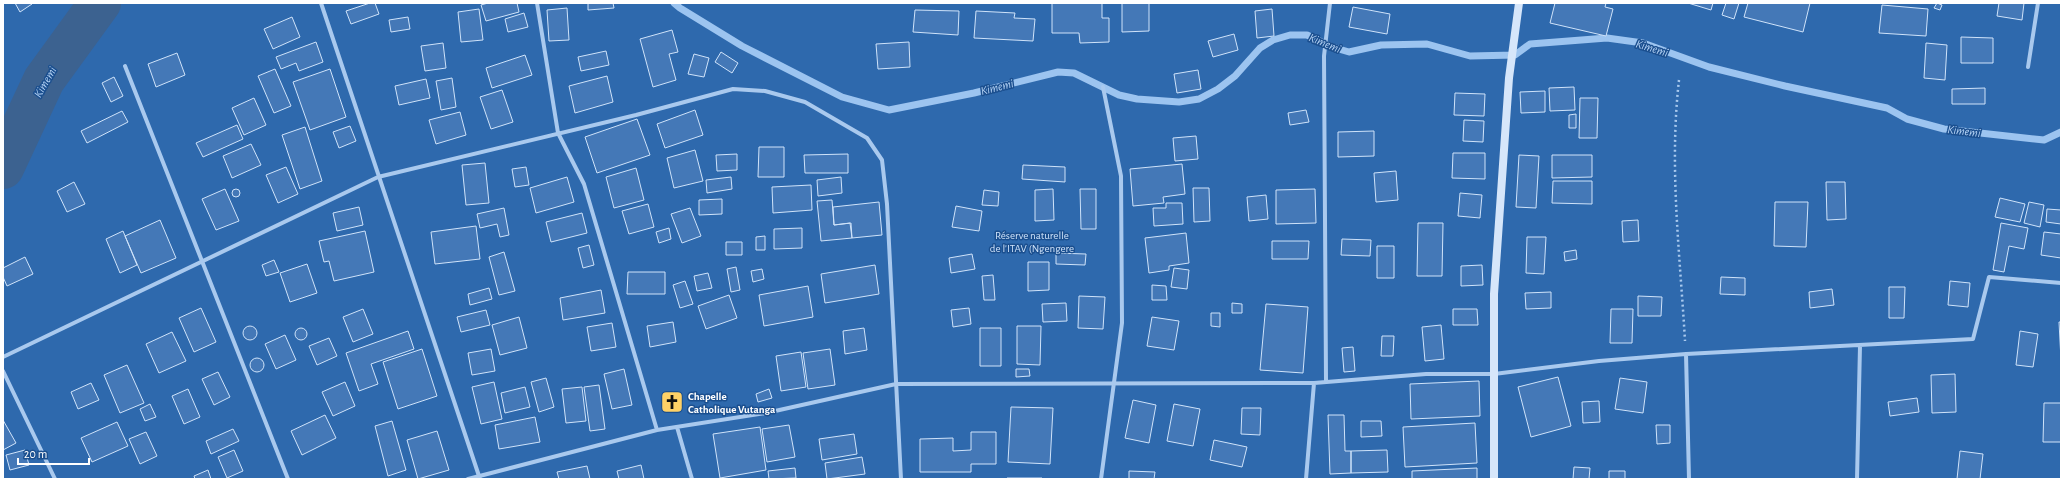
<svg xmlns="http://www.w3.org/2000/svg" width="2064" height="482" font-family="'Alegreya Sans',sans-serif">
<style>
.green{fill:#2e69ad}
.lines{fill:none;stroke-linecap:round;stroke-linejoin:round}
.stream{stroke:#9cc4f0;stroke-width:7}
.river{stroke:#3c6290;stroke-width:42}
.building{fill:#4478b7;stroke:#cfe3fa}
.path{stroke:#a9c9ee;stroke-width:2.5;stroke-dasharray:2 3;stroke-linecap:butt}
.street{stroke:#a9c9ee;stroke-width:4}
.secondary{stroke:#d6e6fa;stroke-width:8}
.labels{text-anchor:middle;stroke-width:3;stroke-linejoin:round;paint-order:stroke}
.park-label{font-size:11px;fill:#cfe3fa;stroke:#1b4f8f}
.poi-label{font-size:11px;font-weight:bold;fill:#fff;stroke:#1b4f8f;text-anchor:start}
.water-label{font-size:12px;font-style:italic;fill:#b5d3f5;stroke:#1b4f8f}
</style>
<rect width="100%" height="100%" fill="#1b4f8f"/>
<!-- green -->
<path class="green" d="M3 3H2061V479H3Z"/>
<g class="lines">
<!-- stream -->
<path class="stream" d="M674 3 680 8 742 46 842 97 889 110 974 93 1058 72 1074 73 1119 95 1137 99 1179 102 1199 99 1218 89 1235 76 1260 48 1273 40 1290 35H1307L1332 47 1349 52 1381 45 1427 44 1470 56 1515 55 1530 44 1607 38 1643 43 1709 67 1785 86 1887 108 1907 119 1944 129 2044 140 2061 132"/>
<!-- river -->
<path class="river" d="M3 168 44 80 100 3"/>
</g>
<!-- building -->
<path class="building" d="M15 3H32V4L20 12Z
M370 3H375L379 14 351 24 346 11Z
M488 3H517L519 12 486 21 481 5Z
M588 3H613L614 8 588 10Z
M1052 3H1102V18H1109V42L1080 43 1079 33H1052Z
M1122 3H1149V31L1122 32Z
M1555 3H1606L1605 7 1613 9 1606 36 1550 23Z
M1688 3H1713L1711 10Z
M1726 3H1739L1734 19 1722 15Z
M1748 3H1810L1803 32 1744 17Z
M1937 3 1942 5 1940 10 1934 8Z
M1999 3H2024L2022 20 1997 16Z
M1882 5 1928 9 1926 36 1879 33Z
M1353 7 1390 14 1387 34 1349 27Z
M567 8 569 40 549 41 547 10Z
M479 9 483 40 461 42 458 12Z
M1272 9 1274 36 1257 38 1255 11Z
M915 10 959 11 958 35 913 32Z
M976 11 1015 13 1014 18 1035 19 1033 41 974 38Z
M524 13 528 27 508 32 505 19Z
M292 17 300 37 273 49 264 29Z
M408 17 410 29 391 32 389 20Z
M672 30 678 52 669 54 676 80 653 87 640 39Z
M1234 34 1238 50 1213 57 1208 41Z
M1961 37 1993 38V63H1961Z
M316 42 323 62 299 71 296 63 281 69 276 57Z
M909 42 910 67 878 69 876 44Z
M443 43 446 68 425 71 421 46Z
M1926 43 1947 45 1945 80 1924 78Z
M606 51 609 65 581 71 578 57Z
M721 52 738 63 732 73 715 62Z
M177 53 185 75 156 87 148 64Z
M694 54 709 58 704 77 688 74Z
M525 55 532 75 492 88 486 68Z
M275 69 291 106 274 113 258 76Z
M330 69 346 117 310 130 293 82Z
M1198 70 1201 89 1177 93 1174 74Z
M607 76 613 102 575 113 569 86Z
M114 77 123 96 111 102 102 83Z
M452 78 456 107 441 110 436 81Z
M426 79 430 98 399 105 395 86Z
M1574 87 1575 110 1550 111 1549 88Z
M1985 88V104H1952V89Z
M502 90 513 122 491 129 480 97Z
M1545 91V112L1521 113 1520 92Z
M1455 93 1485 94 1484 116 1454 115Z
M254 98 266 125 244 135 232 108Z
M1580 98H1598L1597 138H1579Z
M695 110 703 135 665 148 657 124Z
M1306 110 1309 122 1290 125 1288 113Z
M122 111 128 122 87 143 81 131Z
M460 112 466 135 436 144 429 120Z
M1576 114V128H1569V115Z
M637 119 650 155 597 173 585 137Z
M1464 120 1484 121 1483 142 1463 141Z
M237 125 243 139 203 157 196 143Z
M350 126 356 141 339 148 333 132Z
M305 127 322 181 300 189 282 135Z
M1374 131V156L1338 157V132Z
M1196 136 1198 159 1175 161 1173 138Z
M251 144 261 165 232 178 223 156Z
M759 147H784V177H758Z
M695 150 703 181 674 188 667 158Z
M1453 153H1485V179L1452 178Z
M737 154V170L717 171 716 155Z
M848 154V173H805L804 155Z
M1519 155 1539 156 1536 208 1516 207Z
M1552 155H1592V177L1552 178Z
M485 163 489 203 466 205 462 165Z
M1182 164 1185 194 1163 197 1164 203 1133 206 1130 169Z
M1023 165 1065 167V182L1022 179Z
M286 167 298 194 278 203 266 175Z
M526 167 529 185 515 187 512 169Z
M636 168 644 200 614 208 606 177Z
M1396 171 1398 200 1376 202 1374 173Z
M567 177 574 202 536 213 530 188Z
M731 177 732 189 707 193 706 180Z
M841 177 842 193 818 196 817 180Z
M1553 181H1592V204L1552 203Z
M74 182 85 204 67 212 57 191Z
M1826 182H1845L1846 219 1827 220Z
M811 185 812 210 773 213 772 187Z
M1193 188H1209L1210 221 1194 222Z
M232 193a4 4 0 1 1 8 0a4 4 0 1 1-8 0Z
M225 189 239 221 216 230 202 199Z
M1053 189 1054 220 1035 221V190Z
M1080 189H1096V229H1081Z
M1315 189 1316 223 1276 224V190Z
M984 190 999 192 998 206 982 205Z
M1460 193 1482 195 1480 218 1458 216Z
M1266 195 1268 219 1249 221 1247 197Z
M2000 198 2025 204 2020 222 1995 217Z
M722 199V214L699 215V200Z
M832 200 834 225 850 223 852 238 821 241 817 201Z
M879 202 882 235 852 238 851 223 834 225 833 207Z
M1775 202H1808L1806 247 1774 246Z
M2029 202 2044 205 2040 227 2024 223Z
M1166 203H1182L1183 224 1154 226 1153 208H1166Z
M648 204 654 227 629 234 622 211Z
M956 206 982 211 979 231 952 227Z
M359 207 363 225 337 231 333 213Z
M504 208 509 235 500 237 497 224 480 228 477 214Z
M690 208 701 236 682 243 671 214Z
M2047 209 2061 210V224L2046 222Z
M582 213 587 233 551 242 546 222Z
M160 220 176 258 141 273 125 236Z
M1638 220 1639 241 1623 242 1622 221Z
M1418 223H1443L1442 276H1417Z
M2001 223 2028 228 2024 249 2009 246 2004 272 1993 270Z
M476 226 480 259 435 264 431 232Z
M669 228 671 239 659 243 656 232Z
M802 228V248L774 249V229Z
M123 231 137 265 120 273 106 239Z
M365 231 374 272 334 281 329 261 324 262 319 241Z
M2044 232 2061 234V258L2041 255Z
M1186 233 1189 263 1169 266V270L1149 273 1145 238Z
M765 236V250H756V237Z
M1527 237H1546L1544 274 1526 273Z
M1342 239 1371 240 1370 256 1341 255Z
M1272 241H1309L1308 259H1272Z
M726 242H742V255H726Z
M589 245 594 265 583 268 578 248Z
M1377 246H1394V278H1377Z
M1576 250 1577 259 1565 261 1564 252Z
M504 252 515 291 499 295 489 257Z
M1056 253 1086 254 1085 265 1056 264Z
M972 254 975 269 951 273 949 258Z
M25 257 33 274 7 286 3 277V268Z
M274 260 279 272 266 276 262 265Z
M1028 262H1049V290L1028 291Z
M307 264 317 293 290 302 280 273Z
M875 265 879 294 825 303 821 274Z
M1482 265 1483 285 1461 286V266Z
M736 267 740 290 731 292 727 269Z
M1174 268 1189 270 1187 289 1171 287Z
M762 269 764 279 753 282 751 271Z
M628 272H665V294H627Z
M708 273 712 288 697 291 694 276Z
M993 275 995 300H984L982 276Z
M1721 277 1745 278V295L1720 294Z
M685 281 693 304 680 308 673 285Z
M1950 281 1970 283 1968 307 1948 305Z
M1152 285 1166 286 1167 300H1152Z
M808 286 813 317 764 326 759 295Z
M1889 287H1905L1904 318H1889Z
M489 288 492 299 470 305 468 294Z
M1832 289 1834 305 1810 308 1809 292Z
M601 290 605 313 563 320 560 298Z
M1551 292V308L1526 309 1525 293Z
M729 295 737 318 706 329 698 306Z
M1079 296 1105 297 1103 329 1078 328Z
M1638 296 1662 297 1661 316H1638Z
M1066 303 1067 321 1043 322 1042 304Z
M1232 303 1242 304V313H1232Z
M1266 304 1308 307 1303 373 1260 370Z
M201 308 216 342 194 352 179 318Z
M969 308 971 324 953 327 951 310Z
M363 309 373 334 353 342 343 317Z
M1453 309H1477L1478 325H1453Z
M1611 309H1633L1632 343H1610Z
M486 310 490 325 461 332 457 317Z
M1211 313H1220V327L1211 326Z
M519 317 527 348 500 355 492 325Z
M1152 317 1179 321 1174 350 1147 346Z
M673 322 676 342 650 347 647 326Z
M2059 322H2061V360Z
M612 323 616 347 591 351 587 327Z
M1441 325 1444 359 1425 361 1422 327Z
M243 333a7 7 0 1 1 14 0a7 7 0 1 1-14 0Z
M1017 326H1041L1040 365 1017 364Z
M864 328 867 350 845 354 843 331Z
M980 328H1001V366H980Z
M295 334a6 6 0 1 1 12 0a6 6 0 1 1-12 0Z
M408 331 414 349 371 364 378 384 359 391 346 353Z
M2020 331 2038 334 2033 367 2016 365Z
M172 332 186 361 159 373 146 344Z
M285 335 296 360 276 369 265 344Z
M1382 336H1394L1393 356H1381Z
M329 338 337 356 317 365 309 346Z
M1353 347 1355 371 1344 372 1342 348Z
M422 349 437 396 398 409 383 362Z
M491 349 495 371 472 375 468 353Z
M830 349 835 385 808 389 803 353Z
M801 352 806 387 781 391 776 356Z
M250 365a7 7 0 1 1 14 0a7 7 0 1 1-14 0Z
M127 365 144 403 120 413 104 375Z
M624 369 632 405 612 409 604 374Z
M1016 369H1029L1030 376 1016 377Z
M218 372 230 397 214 405 202 379Z
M1955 374 1956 412 1932 413 1931 375Z
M1558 377 1571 426 1531 437 1518 387Z
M546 378 554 407 539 412 531 382Z
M1620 378 1647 382 1643 413 1615 409Z
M1479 381 1480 416 1411 419 1410 384Z
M345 382 355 406 333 416 322 392Z
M494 382 502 419 481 424 472 387Z
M91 383 99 400 78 409 71 392Z
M599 385 605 429 590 431 584 387Z
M525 387 530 407 505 413 501 393Z
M582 387 586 421 566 423 562 389Z
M188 389 200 417 184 424 172 396Z
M769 389 772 398 758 402 756 394Z
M1917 398 1919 412 1890 416 1888 402Z
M1133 400 1156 405 1149 443 1125 438Z
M1599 401 1600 422 1583 423 1582 402Z
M2044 403H2061V442H2043Z
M150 404 156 417 145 421 140 409Z
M1174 404 1200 409 1193 446 1167 441Z
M1011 407 1053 408 1050 464 1008 462Z
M1242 408H1261L1260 435 1241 434Z
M325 415 336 438 302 455 291 431Z
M1328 415H1344L1345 451H1351V473L1330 474Z
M535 417 540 442 499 449 495 425Z
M3 420 16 443 3 450Z
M392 421 406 470 388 476 375 426Z
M1361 421H1381L1382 436 1361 437Z
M117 422 128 446 92 462 81 438Z
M1475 423 1477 463 1405 467 1403 427Z
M789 425 795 457 767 462 762 429Z
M1656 425H1670V443L1657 444Z
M760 427 766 470 720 478 713 434Z
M233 429 239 441 211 454 206 441Z
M437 431 449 470 418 479 407 440Z
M146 432 157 456 140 464 129 439Z
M971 432H996V464H971V472H920V439L953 438V451L971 450Z
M854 434 857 454 822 460 819 439Z
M1214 440 1247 447 1242 467 1210 460Z
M25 450 29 465 10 470 6 455Z
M234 450 243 471 227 478 218 457Z
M1387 450 1388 472 1351 473V451Z
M1960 451 1983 454 1980 479H1957Z
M862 457 865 474 827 479 825 463Z
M641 465 644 479H619L617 471Z
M587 466 590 479H559L557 472Z
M1574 467 1590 468 1589 479H1573Z
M795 468 796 478 769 479 768 471Z
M1477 468V479H1412V471Z
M208 470 211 479H195L194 476Z
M1129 471 1155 472 1154 479H1129Z
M1609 471H1625V479H1609Z
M1007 478H1042V479H1007Z"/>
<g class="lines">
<!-- path -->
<path class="path" d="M1679 80C1669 167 1680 254 1685 341"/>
<!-- street -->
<path class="street" d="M321 3 480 479
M537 3 558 133 584 184 657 430
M125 66 288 479
M2028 67 2038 3
M1686 354 1689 479
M3 357 378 177 636 115 733 89 765 91 805 102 867 138 882 160 887 204 901 479
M3 371 55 479
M1326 381 1324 56 1330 3
M677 427 692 479
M468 479 657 430 766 413 896 384 1314 383 1426 374H1494L1599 361 1686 354 1973 339 1989 277 2061 283
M1101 479 1122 323 1121 176 1103 87
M1306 479 1314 383
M1857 479 1860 346"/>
<!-- secondary -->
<path class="secondary" d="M1494 479V294L1509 78 1519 3"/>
</g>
<!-- icons -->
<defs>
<g id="church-square" transform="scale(1.15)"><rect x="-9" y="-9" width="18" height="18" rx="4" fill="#ffd166" stroke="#1b4f8f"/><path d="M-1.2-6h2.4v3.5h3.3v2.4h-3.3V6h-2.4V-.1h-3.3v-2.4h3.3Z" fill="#111"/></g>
</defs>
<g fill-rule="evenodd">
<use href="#church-square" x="672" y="402"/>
</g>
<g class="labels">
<!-- park labels -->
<g class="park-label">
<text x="1032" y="239">Réserve naturelle<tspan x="1032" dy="13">de l'ITAV (Ngengere</tspan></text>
</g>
<!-- poi labels -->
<g class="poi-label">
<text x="688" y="400">Chapelle<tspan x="688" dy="13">Catholique Vutanga</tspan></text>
</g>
<!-- water labels -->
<g class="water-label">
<text transform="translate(1325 43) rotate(22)" y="4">Kimemi</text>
<text transform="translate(1652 48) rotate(17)" y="4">Kimemi</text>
<text transform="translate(45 82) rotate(-60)" y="4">Kimemi</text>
<text transform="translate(997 87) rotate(-14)" y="4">Kimemi</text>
<text transform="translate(1964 131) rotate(7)" y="4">Kimemi</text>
</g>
</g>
<!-- border -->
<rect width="2064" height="482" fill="none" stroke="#ffffff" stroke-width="8"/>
<!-- scale -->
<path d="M18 458v6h71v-6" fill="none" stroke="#ffffff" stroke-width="2"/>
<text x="24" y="458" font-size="12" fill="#ffffff" stroke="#1b4f8f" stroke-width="3" paint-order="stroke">20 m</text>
</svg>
